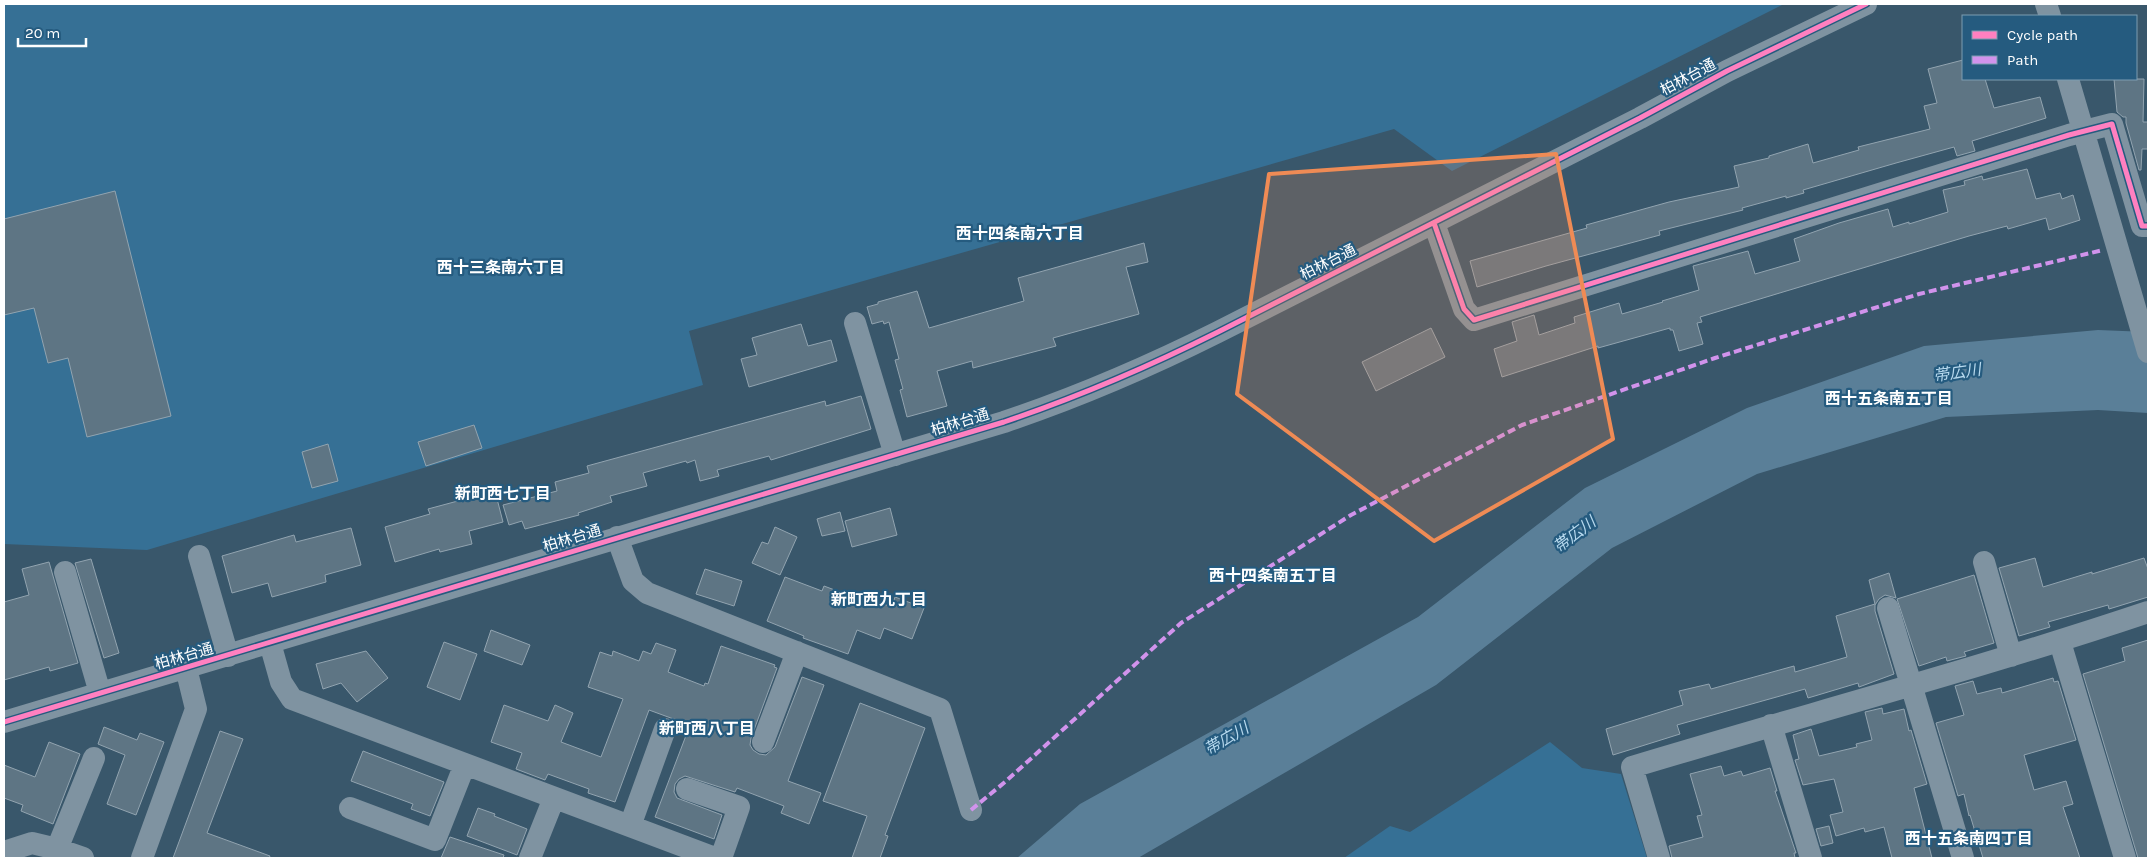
<svg xmlns="http://www.w3.org/2000/svg" width="2152" height="862" font-family="Karla,'Noto Sans JP',sans-serif">
<style>
.green{fill:#367095}
.water{fill:#5a7f98}
.building{fill:#5e7584;stroke:#92a4b0}
.lines{fill:none;stroke-linecap:round;stroke-linejoin:round}
.minor{stroke:#7f93a1;stroke-width:22}
.quiet{stroke:#d193ec;stroke-width:4;stroke-dasharray:8 4;stroke-linecap:butt}
.cycleway-casing{stroke:#255b7f;stroke-width:8}
.cycleway{stroke:#ff80c0;stroke-width:5}
.marked{fill:#ef8b55;fill-opacity:0.2;stroke:#ef8b55;stroke-width:4;stroke-linejoin:round}
.labels{text-anchor:middle;stroke-width:4.5;stroke-linejoin:round;paint-order:stroke}
.street-label{font-size:15px;fill:#fff;stroke:#255b7f}
.neighbourhood-label{font-size:16px;font-weight:bold;fill:#fff;stroke:#255b7f}
.water-label{font-size:16px;font-style:italic;fill:#b7d9ee;stroke:#255b7f}
</style>
<rect width="100%" height="100%" fill="#39576b"/>
<!-- green -->
<path class="green" d="M4 4H1784L1452 171 1394 129 689 331 703 385 147 550 4 544Z
M1550 742 1582 768 1621 774 1647 858H1344L1390 826 1410 832Z"/>
<!-- water -->
<path class="water" d="M2098 330 2148 332V413L2098 410 1946 417 1757 474 1612 548 1436 685 1138 858H1017L1080 804 1418 617 1585 488 1747 408 1924 346Z"/>
<!-- building -->
<path class="building" d="M1963 60V79H1985L1994 108 2040 97 2046 118 1972 141 1975 151 1957 156 1954 147 1896 163 1803 190 1804 193 1786 198V196L1742 208 1743 210 1659 231 1660 235 1546 266 1477 287 1470 261 1587 228 1586 225 1669 202 1739 187 1734 166 1769 158V156L1808 144 1813 163 1859 150 1858 147 1930 129 1924 106 1937 103 1928 69Z
M2114 79H2144L2143 122H2148V149H2142L2141 170H2139L2126 123V117H2123L2117 112Z
M2027 169 2036 199 2060 193 2062 199 2073 195 2080 220 2049 230 2046 218 2008 229 2007 226 1969 236 1700 317 1702 322 1697 323 1703 344 1679 351 1673 330H1670V328L1598 348V346L1502 377 1494 349 1517 341 1512 322 1534 315 1539 335 1575 323 1574 317 1619 303 1622 314 1663 302 1662 301 1699 290 1693 266 1748 251 1755 274 1800 261 1794 239 1839 223 1888 209 1893 227 1909 222V224L1948 212 1943 190 1965 185 1964 181 1982 176 1983 180Z
M115 191 171 416 87 437 68 358 48 363 34 308 4 315V219Z
M1144 243 1148 262 1126 267 1139 314 1053 338 1056 346 973 368 972 361 937 371 947 406 907 417 900 390 903 389 895 360 899 359 889 322 884 324 883 321 872 324 867 307 878 304V302L917 291 929 328 1024 301 1018 278Z
M801 324 808 346 831 340 837 361 749 387 741 359 757 355 752 338Z
M1431 328 1445 357 1376 391 1362 362Z
M861 396 871 429 771 460 769 456 717 470 719 476 700 481 695 460 687 463 686 461 643 473 647 486 610 496 612 502 578 513 579 515 525 529 522 521 509 525 503 505 557 491 555 482 589 473 587 466 825 401 826 406Z
M474 425 482 448 426 466 418 442Z
M328 444 338 481 312 488 302 452Z
M495 491 503 522 469 531 472 544 440 552 439 549 395 562 385 527 430 514 428 509Z
M890 508 897 535 852 547 845 521Z
M840 512 845 531 822 536 817 519Z
M775 527 797 537 780 575 752 563 762 542 768 544Z
M351 528 361 565 325 575 326 582 272 597 268 583 232 593 222 556 294 535 296 542Z
M2035 558 2043 587 2092 572V574L2144 558 2148 569V597L2109 609 2108 605 2048 622 2050 627 2019 636 1999 568Z
M91 559 119 653 104 658 75 563Z
M49 562 78 663 50 671 49 667 4 680V602L29 595 22 569Z
M705 569 742 581 734 606 696 594Z
M1889 573 1896 598 1885 595 1879 599 1875 605V611L1894 674 1859 687 1858 683 1808 698 1805 689 1677 725 1680 734 1613 755 1606 729 1683 705 1679 691 1709 684 1711 689 1794 666 1795 672 1847 657 1836 616 1875 604 1869 580Z
M1974 575 1994 643 1964 652 1966 656 1947 661 1946 657 1919 666 1897 599Z
M785 577 822 591 824 586 864 601 866 598 892 607 895 597 924 608 912 639 884 628 880 639 857 630 848 654 803 638 804 636 767 621Z
M491 630 530 645 522 665 484 651Z
M2148 640V858H2138L2083 674 2125 661 2122 648Z
M444 642 477 654 460 700 427 687Z
M656 643 676 650 668 672 704 686 705 683 708 684 721 646 775 665 774 667 777 668 751 738 750 745 753 750 759 754 766 755 775 747 802 677 824 685 788 781 821 793 809 824 781 813 784 806 737 788 735 792 685 776 679 779 675 784 674 792 677 798 722 815 714 839 655 817 690 725 649 710 615 802 588 793 589 789 548 774 545 780 516 769 522 753 491 742 504 705 548 721 555 705 573 713 561 742 601 757 623 699 588 687 600 652 612 656 613 651 639 661 643 651 651 654Z
M366 651 388 678 357 702 341 683 323 689 316 664Z
M2053 678 2054 682 2058 681 2076 740 2024 755 2034 790 2066 781 2073 804 2063 807 2080 858H1983L1970 815 1969 816 1964 794 1958 796 1936 723 1964 715 1955 686 1973 681 1977 694 2001 688 2002 693Z
M860 703 925 728 885 835 888 836 880 858H852L867 816 823 801Z
M1882 708 1883 714 1904 709 1909 731 1911 730 1927 784 1914 788 1932 858H1892L1884 827 1865 832 1864 828 1836 836 1830 815 1843 812 1834 779 1803 785 1795 760 1799 759 1793 735 1811 729 1819 756 1857 747 1856 744 1872 740 1865 712Z
M104 727 137 740 140 733 164 742 136 815 107 804 125 755 98 744Z
M220 731 243 739 207 833 270 856 269 858H173Z
M49 742 80 754 53 824 21 811 23 805 4 798V765L35 777Z
M363 751 444 782 430 816 411 809 413 804 351 781Z
M1721 766 1724 776 1741 771 1743 776 1770 768 1777 791H1775L1796 853H1794L1795 858H1672L1669 846 1703 837 1697 816 1702 815 1690 774Z
M478 808 495 814 494 816 527 829 517 855 467 836Z
M1829 826 1833 843 1821 846 1816 829Z
M450 837 504 855 503 858H441Z"/>
<g class="lines">
<!-- minor -->
<path class="minor" d="M2046 4 2050 16
M2068 79 2148 352
M1434 223 1464 309 1474 320 2069 135 2112 124 2142 226H2148
M855 323 895 455
M617 537 633 581 647 593 940 709 971 810
M199 556 228 656
M1984 562 2011 656
M65 572 100 693
M1888 608 1963 858
M2060 642 2125 858
M270 643 281 682 292 699 715 858
M4 722 1004 422C1078 397 1148 367 1218 332L1640 118 1727 71 1866 4
M1771 725 1811 858
M763 742 797 652
M687 789 739 807 721 858
M350 808 435 840 465 764
M630 826 665 729
M57 849 94 758
M4 852 32 843 57 849 83 858
M142 858 196 709 186 668
M530 858 554 798
M1659 858 1632 767C1804 715 1978 669 2148 612"/>
<!-- quiet -->
<path class="quiet" d="M971 810 1005 782 1181 623 1351 515 1522 425 1715 358 1919 294 2103 250"/>
<!-- cycleway casing -->
<g class="cycleway-casing">
<path id="cycleway" d="M1434 223 1464 309 1474 320 2069 135 2112 124 2142 226H2148
M4 722 1004 422C1078 397 1148 367 1218 332L1640 118 1727 71 1866 4"/>
</g>
<!-- cycleway -->
<use href="#cycleway" class="cycleway"/>
</g>
<!-- marked area -->
<path class="marked" d="M1556 154 1613 439 1434 541 1237 394 1269 174Z"/>
<g class="labels">
<!-- street labels -->
<g class="street-label">
<text transform="translate(1688 77) rotate(-28)" y="5">柏林台通</text>
<text transform="translate(1328 262) rotate(-27)" y="5">柏林台通</text>
<text transform="translate(960 422) rotate(-17)" y="5">柏林台通</text>
<text transform="translate(572 538) rotate(-17)" y="5">柏林台通</text>
<text transform="translate(184 656) rotate(-16)" y="5">柏林台通</text>
</g>
<!-- neighbourhood labels -->
<g class="neighbourhood-label">
<text x="1020" y="239">西十四条南六丁目</text>
<text x="501" y="273">西十三条南六丁目</text>
<text x="1889" y="404">西十五条南五丁目</text>
<text x="503" y="499">新町西七丁目</text>
<text x="1273" y="581">西十四条南五丁目</text>
<text x="879" y="605">新町西九丁目</text>
<text x="707" y="734">新町西八丁目</text>
<text x="1969" y="844">西十五条南四丁目</text>
</g>
<!-- water labels -->
<g class="water-label">
<text transform="translate(1957 372) rotate(-8)" y="6">帯広川</text>
<text transform="translate(1574 534) rotate(-37)" y="6">帯広川</text>
<text transform="translate(1226 738) rotate(-30)" y="6">帯広川</text>
</g>
</g>
<!-- border -->
<rect width="2152" height="862" fill="none" stroke="#ffffff" stroke-width="10"/>
<!-- legend -->
<rect x="1962" y="15" width="175" height="65" fill="#255b7f" stroke="#7c9db2"/>
<rect x="1972" y="31" width="25" height="8" fill="#ff80c0" stroke="#7c9db2"/>
<text x="2007" y="40" font-size="15" fill="#ffffff">Cycle path</text>
<rect x="1972" y="56" width="25" height="8" fill="#d193ec" stroke="#7c9db2"/>
<text x="2007" y="65" font-size="15" fill="#ffffff">Path</text>
<!-- scale -->
<path d="M18 38v8h68v-8" fill="none" stroke="#ffffff" stroke-width="2.5"/>
<text x="25" y="38" font-size="15" fill="#ffffff" stroke="#255b7f" stroke-width="4" paint-order="stroke">20 m</text>
</svg>
